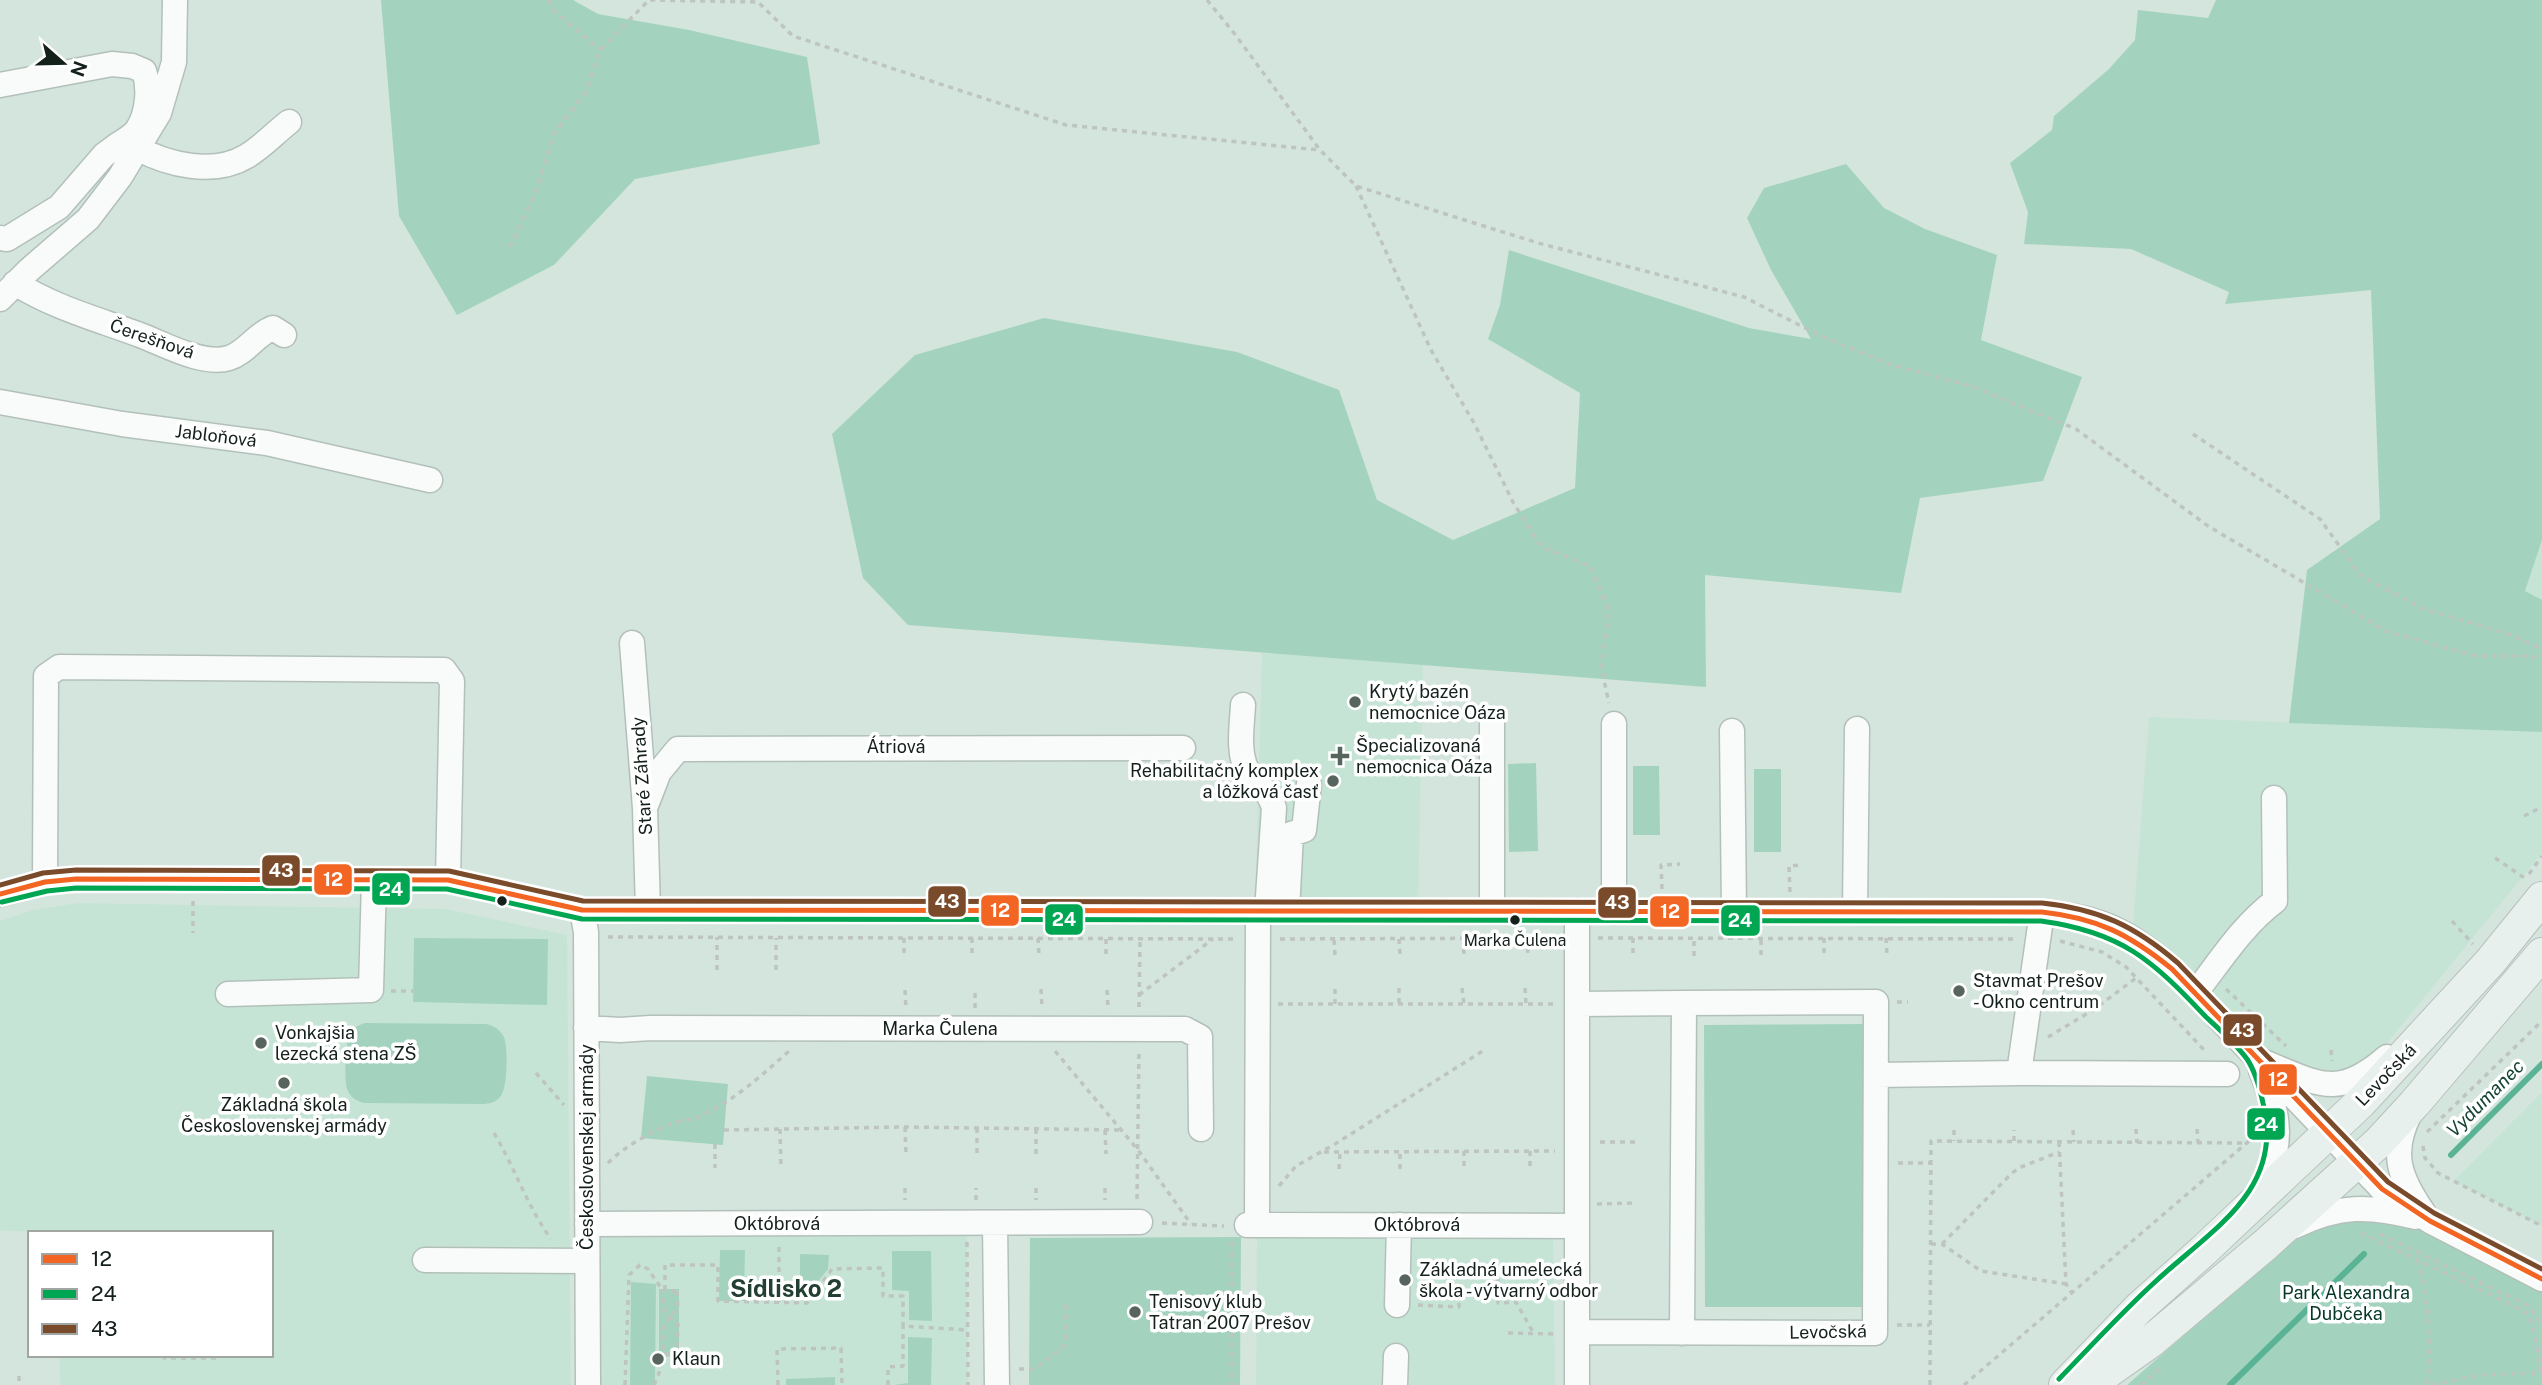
<svg xmlns="http://www.w3.org/2000/svg" width="2542" height="1385" font-family="'Public Sans',sans-serif">
<style>
.built{fill:#c6e4d6}
.green{fill:#a3d3be}
.lines{fill:none;stroke-linecap:round;stroke-linejoin:round}
.stream{stroke:#5ab395;stroke-width:6}
.minor-casing{stroke:#b3c0ba;stroke-width:27}
.major-casing{stroke:#b8c0bd;stroke-width:34}
.path{stroke:#bdc4c1;stroke-width:3.5;stroke-dasharray:5 5;stroke-linecap:butt}
.minor{stroke:#f9fbfa;stroke-width:24}
.major{stroke:#e8f0ed;stroke-width:32}
.bus-1-casing{stroke:#fff;stroke-width:10}
.bus-2-casing{stroke:#fff;stroke-width:10}
.bus-3-casing{stroke:#fff;stroke-width:10}
.bus-1{stroke:#f26522;stroke-width:5}
.bus-2{stroke:#00a651;stroke-width:5}
.bus-3{stroke:#7a4b2a;stroke-width:5}
.poi-dot{fill:#57655e;stroke:#fff;stroke-width:2.5}
.bus-dot{fill:#14201a;stroke:#fff;stroke-width:2.5}
.labels{text-anchor:middle;stroke-width:7;stroke-linejoin:round;paint-order:stroke}
.bus-label{font-size:16px;fill:#14201a;stroke:#fff}
.street-label{font-size:18px;fill:#14201a;stroke:#fff}
.poi-label{font-size:18px;fill:#14201a;stroke:#fff;text-anchor:start}
.park-label{font-size:18px;fill:#043727;stroke:#fff}
.water-label{font-size:19px;font-style:italic;fill:#134331;stroke:#fff}
.district-label{font-size:24px;font-weight:bold;fill:#233f33;stroke:#fff}
.line-badge{stroke:#fff;stroke-width:2.5}
.badge-label{font-size:19px;text-anchor:middle;font-weight:bold;fill:#fff}
</style>
<rect width="100%" height="100%" fill="#d4e5dd"/>
<!-- built -->
<path class="built" d="M2542 540V600L2525 592Z
M1262 653 1423 665 1418 910H1255Z
M2149 717 2542 732V853L2361 1075 2279 1076 2132 938Z
M78 903 445 909 567 935 571 1385H60L59 1355H271V1233L0 1231V921L33 910Z
M2542 1092V1226L2454 1181Z
M967 1223 968 1385H588L587 1224Z
M1257 1236 1553 1238 1555 1385H1256Z"/>
<!-- green -->
<path class="green" d="M381 0H573L598 14 689 30 807 57 820 144 635 179 554 265 457 315 399 216Z
M2216 0H2542V540L2525 591 2542 600V732L2289 723 2307 570 2380 519 2371 290 2225 304 2229 292 2131 249 2024 244 2028 212 2010 163 2052 130 2054 116 2109 69 2135 40 2138 10 2208 18Z
M1846 164 1884 208 1925 229 1997 255 1981 340 2082 377 2043 481 1920 498 1901 593 1705 575 1706 687 908 625 863 578 832 434 915 355 1044 318 1237 352 1339 390 1377 500 1453 540 1575 488 1580 393 1488 339 1500 305 1509 250 1749 328 1811 339 1771 270 1747 218 1764 188Z
M1536 763 1538 851 1509 852 1508 764Z
M1633 766H1659L1660 835H1633Z
M1754 769H1781V852H1754Z
M414 938 548 939 547 1005 413 1002Z
M365 1023 486 1024C494 1026 500 1029 504 1037 508 1047 508 1089 500 1097 496 1102 491 1103 485 1104L364 1103C356 1101 350 1097 347 1089 344 1080 345 1040 351 1032 354 1027 359 1025 365 1023Z
M1871 1024 1870 1307H1705L1704 1025Z
M647 1076 728 1084 723 1145 641 1138Z
M2315 1221 2421 1222 2542 1288V1385H2127Z
M1241 1237 1240 1385H1029L1030 1238Z
M720 1250H745L744 1301H719Z
M892 1251H931L932 1321 909 1320V1291L892 1290Z
M800 1254 829 1255 828 1269 812 1289H800Z
M631 1282 656 1284 655 1385H630Z
M659 1289H679V1356L659 1357Z
M908 1337 932 1338 931 1385H894L908 1383Z
M835 1377V1385H786V1379Z"/>
<g class="lines">
<!-- stream -->
<path class="stream" d="M2451 1155 2542 1064
M2230 1385 2364 1254"/>
<!-- minor casing -->
<g class="minor-casing">
<path id="minor" d="M0 85 112 64 132 66 144 71C150 88 148 114 137 130 133 136 125 140 119 144
M137 148C168 165 214 176 247 156 262 147 275 133 289 122
M0 238 7 239 59 207 104 155 119 144 131 152
M15 283C55 308 97 319 140 335 164 344 203 366 229 358 246 353 256 334 273 328L284 335
M0 299 29 270 88 219 120 177 159 113 174 62 175 0
M0 402 122 424 267 443 430 480
M632 643 645 808 648 910
M1243 705C1242 726 1237 753 1248 772 1257 788 1269 788 1274 808L1267 911
M1492 723V911
M1614 724V912
M1732 731 1734 912
M645 808 659 772 678 749 1183 748
M45 882 46 676 59 667 444 670 452 681 448 880
M0 894 45 882 76 879 448 880 582 910 2042 912C2101 917 2128 931 2172 969L2382 1189 2430 1221 2542 1279
M582 910 586 932 588 1385
M1287 911 1291 834 1304 830 1309 784
M1577 911V1385
M1855 912 1857 729
M2196 992C2221 960 2242 926 2275 901L2274 798
M228 994 371 990 374 880
M1577 1004 1684 1003
M586 1028 620 1030 650 1028 1185 1029 1200 1037 1201 1129
M2264 1062C2318 1084 2338 1100 2387 1057
M2019 1073 2227 1074
M1876 1075 2019 1073 2042 912
M2410 1113C2390 1153 2399 1177 2423 1212
M2260 1192C2284 1142 2281 1121 2261 1070
M995 1223 997 1385
M587 1224 1140 1222
M1257 1224 1258 911
M1247 1225 1577 1226
M2295 1226C2339 1205 2369 1205 2415 1217
M425 1260 587 1261
M1397 1305 1399 1225
M1577 1332 1875 1333 1876 1002 1684 1003 1682 1333
M1395 1385 1396 1356"/>
</g>
<!-- major casing -->
<g class="major-casing">
<path id="major" d="M2065 1385 2139 1308 2203 1251 2361 1102 2490 962 2542 898
M2089 1385 2150 1342 2265 1245 2379 1142 2415 1103 2542 954"/>
</g>
<!-- path -->
<path class="path" d="M549 0 555 12 600 50
M1207 0 1234 33 1320 150 1356 186 1538 243 1744 297 1821 336 1889 364 1971 386 2076 429 2208 526 2386 631 2475 656H2527L2542 658
M1356 186 1431 350 1474 423 1514 504 1542 547 1590 566 1609 611 1601 667 1609 703
M510 247 536 192 553 135 586 92 600 50 649 0 758 2 793 36 1066 125 1320 150
M2193 434 2320 519 2361 576 2424 609 2509 634 2542 649
M1371 740 1372 772
M2524 816 2542 807
M2495 858 2526 879
M2529 874 2542 856
M1662 889 1661 865 1680 864
M1790 892 1789 866 1800 865
M193 901V933
M2452 921 2473 944
M608 937 1237 939
M904 938V956
M972 938V956
M1038 938 1039 956
M1527 938 1528 955
M1598 938 2017 939
M1633 938V956
M1824 938V955
M1886 938 1887 955
M1106 939V956
M1280 939 1555 938
M1399 939 1400 955
M1463 939 1464 955
M1334 940 1335 955
M2060 941 2102 952 2126 967 2206 1052
M1761 955V938
M1694 956V938
M717 970V937
M776 970V938
M1399 988V1004
M1462 988 1464 1004
M1525 988 1526 1004
M1041 989 1042 1008
M1335 989V1004
M2226 989 2286 1046
M905 990 906 1009
M1107 990 1108 1008
M391 991H413
M1139 995 1213 939
M1897 1002H1908
M1278 1004H1557
M1139 1007 1140 939
M975 1008V990
M2048 1037 2093 1010 2136 978
M2331 1050 2332 1061
M1055 1051 1138 1150 1191 1224
M536 1073 564 1105
M905 1127 906 1154
M977 1128V1154
M780 1129 781 1168
M1036 1129V1154
M2136 1129 2137 1143
M2197 1129 2198 1143
M724 1130 905 1127 1121 1130
M1105 1130 1106 1154
M1954 1130V1141
M2073 1130 2074 1142
M2427 1132 2542 1021
M494 1133C515 1168 527 1206 551 1239
M2014 1141V1130
M1600 1142H1636
M2059 1142 2066 1284 2071 1292
M715 1144V1168
M2423 1146 2425 1158 2438 1173 2542 1226
M1464 1151V1168
M1530 1151V1168
M1324 1152 1555 1151
M608 1163C621 1149 655 1129 674 1123 683 1120 692 1120 700 1116 735 1100 761 1076 789 1051
M1898 1163H1931
M1339 1169 1340 1152
M1400 1169V1152
M1279 1186 1296 1166 1335 1144 1486 1049
M905 1188V1200
M1036 1188V1200
M1105 1188V1200
M1137 1199 1139 1049
M976 1200V1188
M1597 1204 1637 1203
M1162 1223 1224 1226
M2361 1233 2524 1311C2542 1335 2534 1351 2542 1375
M2380 1234 2529 1306 2542 1326
M967 1242 968 1385
M1232 1242V1385
M1931 1244H1942L1981 1271 2066 1284
M1942 1244 2012 1173 2021 1167 2059 1152
M2418 1260C2429 1303 2431 1342 2428 1385
M665 1290V1265H718V1301L807 1303 832 1269 883 1268V1296H903V1326L968 1330
M677 1291 678 1309 663 1325V1354H677L678 1324 664 1311 663 1291H677
M779 1302V1245
M1418 1305 1459 1307V1273H1498V1303L1516 1302 1534 1334
M1897 1325H1930
M1508 1333 1555 1334
M164 1355V1358H218V1355
M1019 1369H1035L1065 1345 1066 1300
M19 1376V1385
M625 1385 629 1275 640 1265 648 1269 663 1291
M654 1385 659 1373 663 1354
M778 1385 777 1349 841 1348 842 1385
M888 1385V1367L903 1366V1326
M1930 1385 1931 1141 2243 1143
M1964 1385 2255 1136
M2141 1385 2161 1368
M2432 1385 2478 1375 2540 1373"/>
<!-- minor -->
<use href="#minor" class="minor"/>
<!-- major -->
<use href="#major" class="major"/>
<!-- bus-1 casing -->
<g class="bus-1-casing">
<path id="bus-1" d="M0 894 45 882 76 879 448 880 582 910 2042 912C2097 918 2129 934 2172 969L2382 1189 2430 1221 2542 1279"/>
</g>
<!-- bus-2 casing -->
<g class="bus-2-casing">
<path id="bus-2" d="M2 902 47 891 76 888 447 889 582 919 2041 921C2122 932 2152 960 2206 1017 2220 1030 2235 1043 2247 1059 2255 1071 2260 1089 2263 1103 2285 1190 2211 1230 2156 1281 2122 1312 2091 1346 2059 1379"/>
</g>
<!-- bus-3 casing -->
<g class="bus-3-casing">
<path id="bus-3" d="M0 885 43 873 76 870 449 871 583 901 2042 903C2099 909 2135 926 2178 963L2388 1182 2434 1213 2542 1269"/>
</g>
<!-- bus-1 -->
<use href="#bus-1" class="bus-1"/>
<!-- bus-2 -->
<use href="#bus-2" class="bus-2"/>
<!-- bus-3 -->
<use href="#bus-3" class="bus-3"/>
</g>
<!-- markers -->
<g class="poi-dot">
<circle cx="1355" cy="702" r="7"/>
<path d="M1336.5 745.5h7v7h7v7h-7v7h-7v-7h-7v-7h7z"/>
<circle cx="1333" cy="781" r="7"/>
<circle cx="1959" cy="991" r="7"/>
<circle cx="261" cy="1043" r="7"/>
<circle cx="284" cy="1083" r="7"/>
<circle cx="1405" cy="1280" r="7"/>
<circle cx="1135" cy="1312" r="7"/>
<circle cx="658" cy="1359" r="7"/>
</g>
<g class="bus-dot">
<circle cx="502" cy="901" r="6"/>
<circle cx="1515" cy="920" r="6"/>
</g>
<g class="labels">
<!-- bus labels -->
<g class="bus-label">
<text x="1515" y="946">Marka Čulena</text>
</g>
<!-- street labels -->
<g class="street-label">
<text transform="translate(152 339) rotate(19)" y="6">Čerešňová</text>
<text transform="translate(216 436) rotate(7)" y="6">Jabloňová</text>
<text x="896" y="753">Átriová</text>
<text transform="translate(642 776) rotate(-94)" y="6">Staré Záhrady</text>
<text x="940" y="1035">Marka Čulena</text>
<text transform="translate(2386 1075) rotate(-46)" y="6">Levočská</text>
<text transform="translate(587 1147) rotate(-90)" y="6">Československej armády</text>
<text x="777" y="1230">Októbrová</text>
<text x="1417" y="1231">Októbrová</text>
<text transform="translate(1828 1332) rotate(-1)" y="6">Levočská</text>
</g>
<!-- poi labels -->
<g class="poi-label">
<text x="1369" y="698">Krytý bazén<tspan x="1369" dy="21">nemocnice Oáza</tspan></text>
<text x="1356" y="752">Špecializovaná<tspan x="1356" dy="21">nemocnica Oáza</tspan></text>
<text x="1319" y="777" text-anchor="end">Rehabilitačný komplex<tspan x="1319" dy="21">a lôžková časť</tspan></text>
<text x="1973" y="987">Stavmat Prešov<tspan x="1973" dy="21">- Okno centrum</tspan></text>
<text x="275" y="1039">Vonkajšia<tspan x="275" dy="21">lezecká stena ZŠ</tspan></text>
<text x="284" y="1111" text-anchor="middle">Základná škola<tspan x="284" dy="21">Československej armády</tspan></text>
<text x="1419" y="1276">Základná umelecká<tspan x="1419" dy="21">škola - výtvarný odbor</tspan></text>
<text x="1149" y="1308">Tenisový klub<tspan x="1149" dy="21">Tatran 2007 Prešov</tspan></text>
<text x="672" y="1365">Klaun</text>
</g>
<!-- park labels -->
<g class="park-label">
<text x="2346" y="1299">Park Alexandra<tspan x="2346" dy="21">Dubčeka</tspan></text>
</g>
<!-- water labels -->
<g class="water-label">
<text transform="translate(2485 1098) rotate(-45)" y="7">Vydumanec</text>
</g>
<!-- district labels -->
<g class="district-label">
<text x="786" y="1297">Sídlisko 2</text>
</g>
</g>
<g class="line-badge">
<rect x="261" y="854" width="40" height="33" rx="7" fill="#7a4b2a"/>
<rect x="313" y="863" width="40" height="33" rx="7" fill="#f26522"/>
<rect x="371" y="872" width="40" height="34" rx="7" fill="#00a651"/>
<rect x="927" y="885" width="40" height="33" rx="7" fill="#7a4b2a"/>
<rect x="1597" y="886" width="40" height="33" rx="7" fill="#7a4b2a"/>
<rect x="980" y="894" width="40" height="33" rx="7" fill="#f26522"/>
<rect x="1649" y="895" width="41" height="33" rx="7" fill="#f26522"/>
<rect x="1044" y="903" width="40" height="33" rx="7" fill="#00a651"/>
<rect x="1720" y="904" width="41" height="33" rx="7" fill="#00a651"/>
<rect x="2222" y="1013" width="41" height="34" rx="7" fill="#7a4b2a"/>
<rect x="2258" y="1063" width="40" height="33" rx="7" fill="#f26522"/>
<rect x="2246" y="1107" width="40" height="34" rx="7" fill="#00a651"/>
</g>
<g class="badge-label">
<text x="281" y="877">43</text>
<text x="333" y="886">12</text>
<text x="391" y="896">24</text>
<text x="947" y="908">43</text>
<text x="1617" y="909">43</text>
<text x="1000" y="917">12</text>
<text x="1670" y="918">12</text>
<text x="1064" y="926">24</text>
<text x="1740" y="927">24</text>
<text x="2242" y="1037">43</text>
<text x="2278" y="1086">12</text>
<text x="2266" y="1131">24</text>
</g>
<!-- legend -->
<rect x="28" y="1231" width="245" height="126" fill="#ffffff" stroke="#a1a6a3" stroke-width="2"/>
<rect x="42" y="1254" width="35" height="10" fill="#f26522" stroke="#a1a6a3" stroke-width="2"/>
<text x="91" y="1266" font-size="21" fill="#14201a">12</text>
<rect x="42" y="1289" width="35" height="10" fill="#00a651" stroke="#a1a6a3" stroke-width="2"/>
<text x="91" y="1301" font-size="21" fill="#14201a">24</text>
<rect x="42" y="1324" width="35" height="10" fill="#7a4b2a" stroke="#a1a6a3" stroke-width="2"/>
<text x="91" y="1336" font-size="21" fill="#14201a">43</text>
<!-- north arrow -->
<g transform="translate(63 63) rotate(110)" stroke="#ffffff" stroke-width="5" paint-order="stroke">
<path d="M0-5L12 26L0 18L-12 26Z" fill="#14201a"/>
<text y="-10" font-size="19" font-weight="bold" text-anchor="middle" fill="#14201a">N</text>
</g>
</svg>
